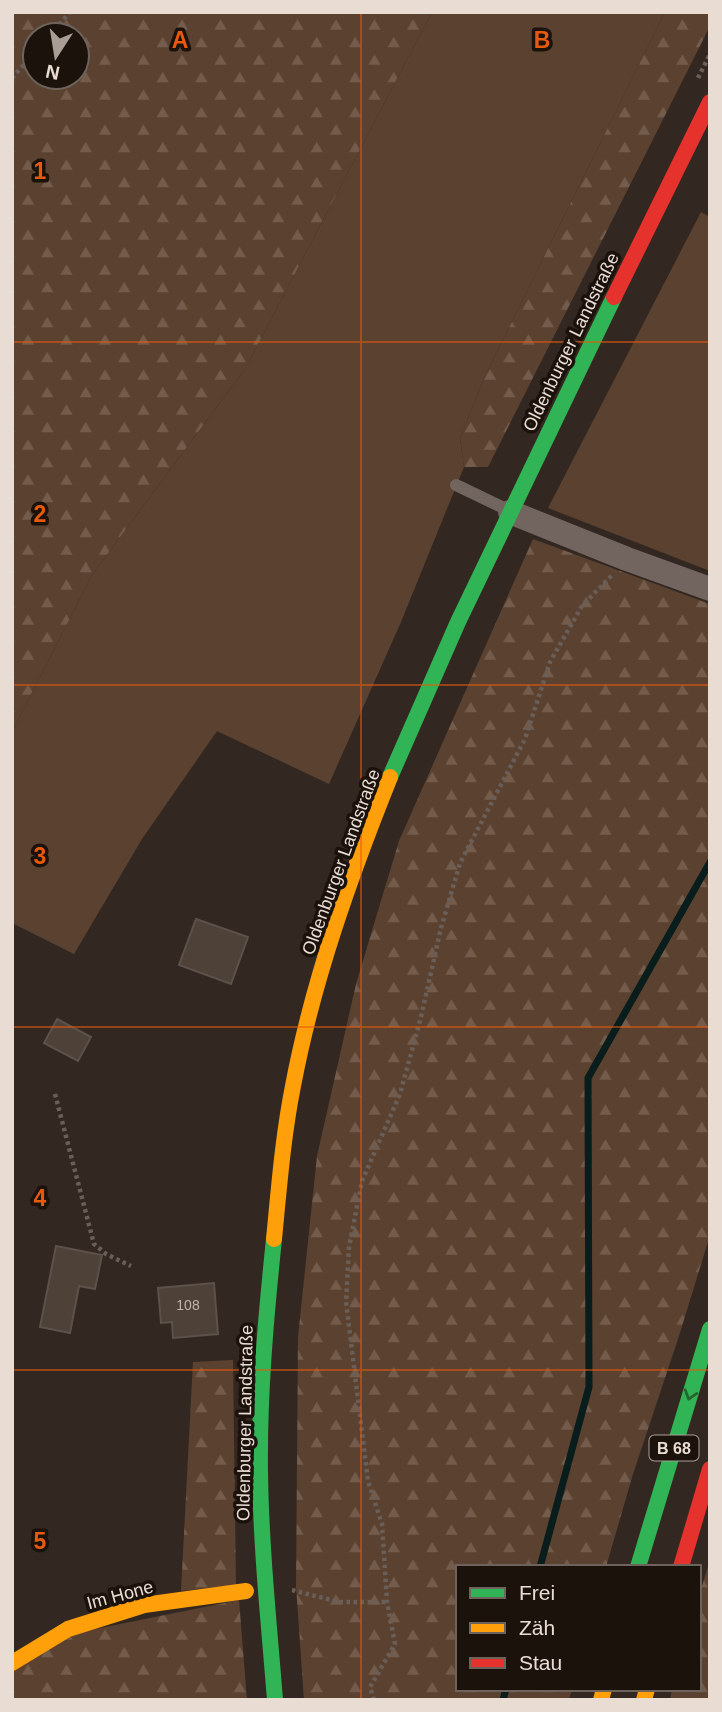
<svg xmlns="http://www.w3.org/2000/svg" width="722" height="1712" font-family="Helvetica,sans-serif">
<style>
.grass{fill:#5b412f}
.forest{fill:url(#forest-firs);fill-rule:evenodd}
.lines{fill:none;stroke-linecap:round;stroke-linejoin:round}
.stream{stroke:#081d1c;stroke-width:7}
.building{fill:#4e4138;stroke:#5c514b;stroke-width:2}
.path{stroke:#695e58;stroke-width:4.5;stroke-dasharray:3.5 3.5;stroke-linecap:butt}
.lane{stroke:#72645f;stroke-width:12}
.street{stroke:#72645f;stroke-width:24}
.fast{stroke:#30b455;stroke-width:16}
.slow{stroke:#ff9f0a;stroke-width:16}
.jam{stroke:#e5322d;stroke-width:16}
.oneway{stroke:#266330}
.grid{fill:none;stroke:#e8590c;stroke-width:2;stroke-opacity:0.55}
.labels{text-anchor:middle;stroke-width:7;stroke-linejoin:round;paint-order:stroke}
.number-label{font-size:14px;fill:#c2b5ac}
.shield{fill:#1b120c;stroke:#ab9f97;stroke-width:2}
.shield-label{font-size:16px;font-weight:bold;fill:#e9dcd3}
.street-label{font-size:18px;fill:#e9dcd3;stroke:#1b120c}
.grid-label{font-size:23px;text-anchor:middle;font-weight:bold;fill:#e8590c;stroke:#1b120c;stroke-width:7;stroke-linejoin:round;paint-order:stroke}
</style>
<defs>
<pattern id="forest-firs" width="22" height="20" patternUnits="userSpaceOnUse" patternTransform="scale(1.75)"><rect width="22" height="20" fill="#5b412f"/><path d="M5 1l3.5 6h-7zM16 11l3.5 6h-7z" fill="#735c4c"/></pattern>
</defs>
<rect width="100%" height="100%" fill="#332821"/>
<!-- grass -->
<path class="grass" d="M432 12H665L486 374 460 438 464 467 401 622 329 784 217 731 142 839 74 954 12 923V732L92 575 245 369Z
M701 212 710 217V571L548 508Z"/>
<!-- forest -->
<path class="forest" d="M12 12H432L245 369 92 575 12 732ZM77 35V77H35V35Z
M665 12H710V26L488 467H464L460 438 486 374Z
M533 539 710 604V1235L679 1336 633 1474 606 1567H458V1689H572L569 1700H304L296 1586 298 1337 317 1156 356 984 399 841Z
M233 1360 236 1585 181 1591 193 1362Z
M710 1560V1700H670L672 1689H699V1596Z
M239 1600 247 1700H12V1671L71 1634Z"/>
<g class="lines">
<!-- stream -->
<path class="stream" d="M540 1567 589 1387 588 1078 710 862
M503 1700 506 1689"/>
</g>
<!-- building -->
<path class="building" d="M196 919 248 937 231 984 179 965Z
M57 1019 91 1037 78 1061 44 1043Z
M56 1246 102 1255 95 1289 79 1286 70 1333 40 1327Z
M214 1283 218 1334 173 1338 172 1322 161 1323 158 1288Z"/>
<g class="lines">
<!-- path -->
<path class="path" d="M50 35 70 12
M12 78 35 52
M698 78 710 54
M55 1094 94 1244 106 1254 131 1266
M292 1590 339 1602H387
M374 1700 370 1687 395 1644 387 1602 382 1524 368 1481 346 1302 349 1247 362 1181 400 1094 421 1017 441 928 460 863 525 739 550 662 582 606 612 575"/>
<!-- lane -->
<path class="lane" d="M456 485 510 511"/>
<!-- street -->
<path class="street" d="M510 512 627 559 710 589"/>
<!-- fast -->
<path class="fast" d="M390 777 458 622 614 297
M274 1239C266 1316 259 1394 260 1472 261 1548 269 1624 275 1700
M638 1567 710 1329"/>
<!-- slow -->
<path class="slow" d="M274 1239C279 1188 283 1136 293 1086 313 980 350 877 390 777
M12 1663 68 1629 144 1605 246 1591
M601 1700 604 1689
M644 1700 647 1689"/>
<!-- jam -->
<path class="jam" d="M614 297 710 102
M681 1567 710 1469"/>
</g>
<!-- one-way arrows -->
<defs><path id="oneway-chevron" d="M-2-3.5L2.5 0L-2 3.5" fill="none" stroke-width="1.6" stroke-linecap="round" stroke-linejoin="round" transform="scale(1.75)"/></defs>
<use class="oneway" href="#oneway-chevron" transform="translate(690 1395) rotate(107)"/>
<!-- grid -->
<path class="grid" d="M361 12V1700M12 342H710M12 685H710M12 1027H710M12 1370H710"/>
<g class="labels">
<!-- number labels -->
<g class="number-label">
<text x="188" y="1310">108</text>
</g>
<!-- shield labels -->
<rect class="shield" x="649.5" y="1435.5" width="49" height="25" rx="5"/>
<g class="shield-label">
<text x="674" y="1454">B 68</text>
</g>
<!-- street labels -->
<g class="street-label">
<text transform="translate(571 342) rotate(-64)" y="6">Oldenburger Landstraße</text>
<text transform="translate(341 862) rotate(-70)" y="6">Oldenburger Landstraße</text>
<text transform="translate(245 1423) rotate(-89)" y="6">Oldenburger Landstraße</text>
<text transform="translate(120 1595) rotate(-15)" y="6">Im Hone</text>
</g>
</g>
<g class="grid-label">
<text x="180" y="48">A</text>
<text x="542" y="48">B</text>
<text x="40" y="179">1</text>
<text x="40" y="522">2</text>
<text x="40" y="864">3</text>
<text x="40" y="1206">4</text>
<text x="40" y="1549">5</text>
</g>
<!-- border -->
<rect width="722" height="1712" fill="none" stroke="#e9dcd3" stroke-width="28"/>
<!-- legend -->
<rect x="456" y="1565" width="245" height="126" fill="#1b120c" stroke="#6d635c" stroke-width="2"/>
<rect x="470" y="1588" width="35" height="10" fill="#30b455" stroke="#6d635c" stroke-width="2"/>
<text x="519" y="1600" font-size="21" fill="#e9dcd3">Frei</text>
<rect x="470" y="1623" width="35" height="10" fill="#ff9f0a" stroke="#6d635c" stroke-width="2"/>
<text x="519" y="1635" font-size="21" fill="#e9dcd3">Zäh</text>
<rect x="470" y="1658" width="35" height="10" fill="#e5322d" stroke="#6d635c" stroke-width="2"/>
<text x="519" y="1670" font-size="21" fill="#e9dcd3">Stau</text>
<!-- north arrow -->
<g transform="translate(56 56) rotate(192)"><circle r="33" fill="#1b120c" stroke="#6d635c" stroke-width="2"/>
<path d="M0-5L12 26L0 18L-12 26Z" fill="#a99d95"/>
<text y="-10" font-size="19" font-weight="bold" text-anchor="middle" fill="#e9dcd3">N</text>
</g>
</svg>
